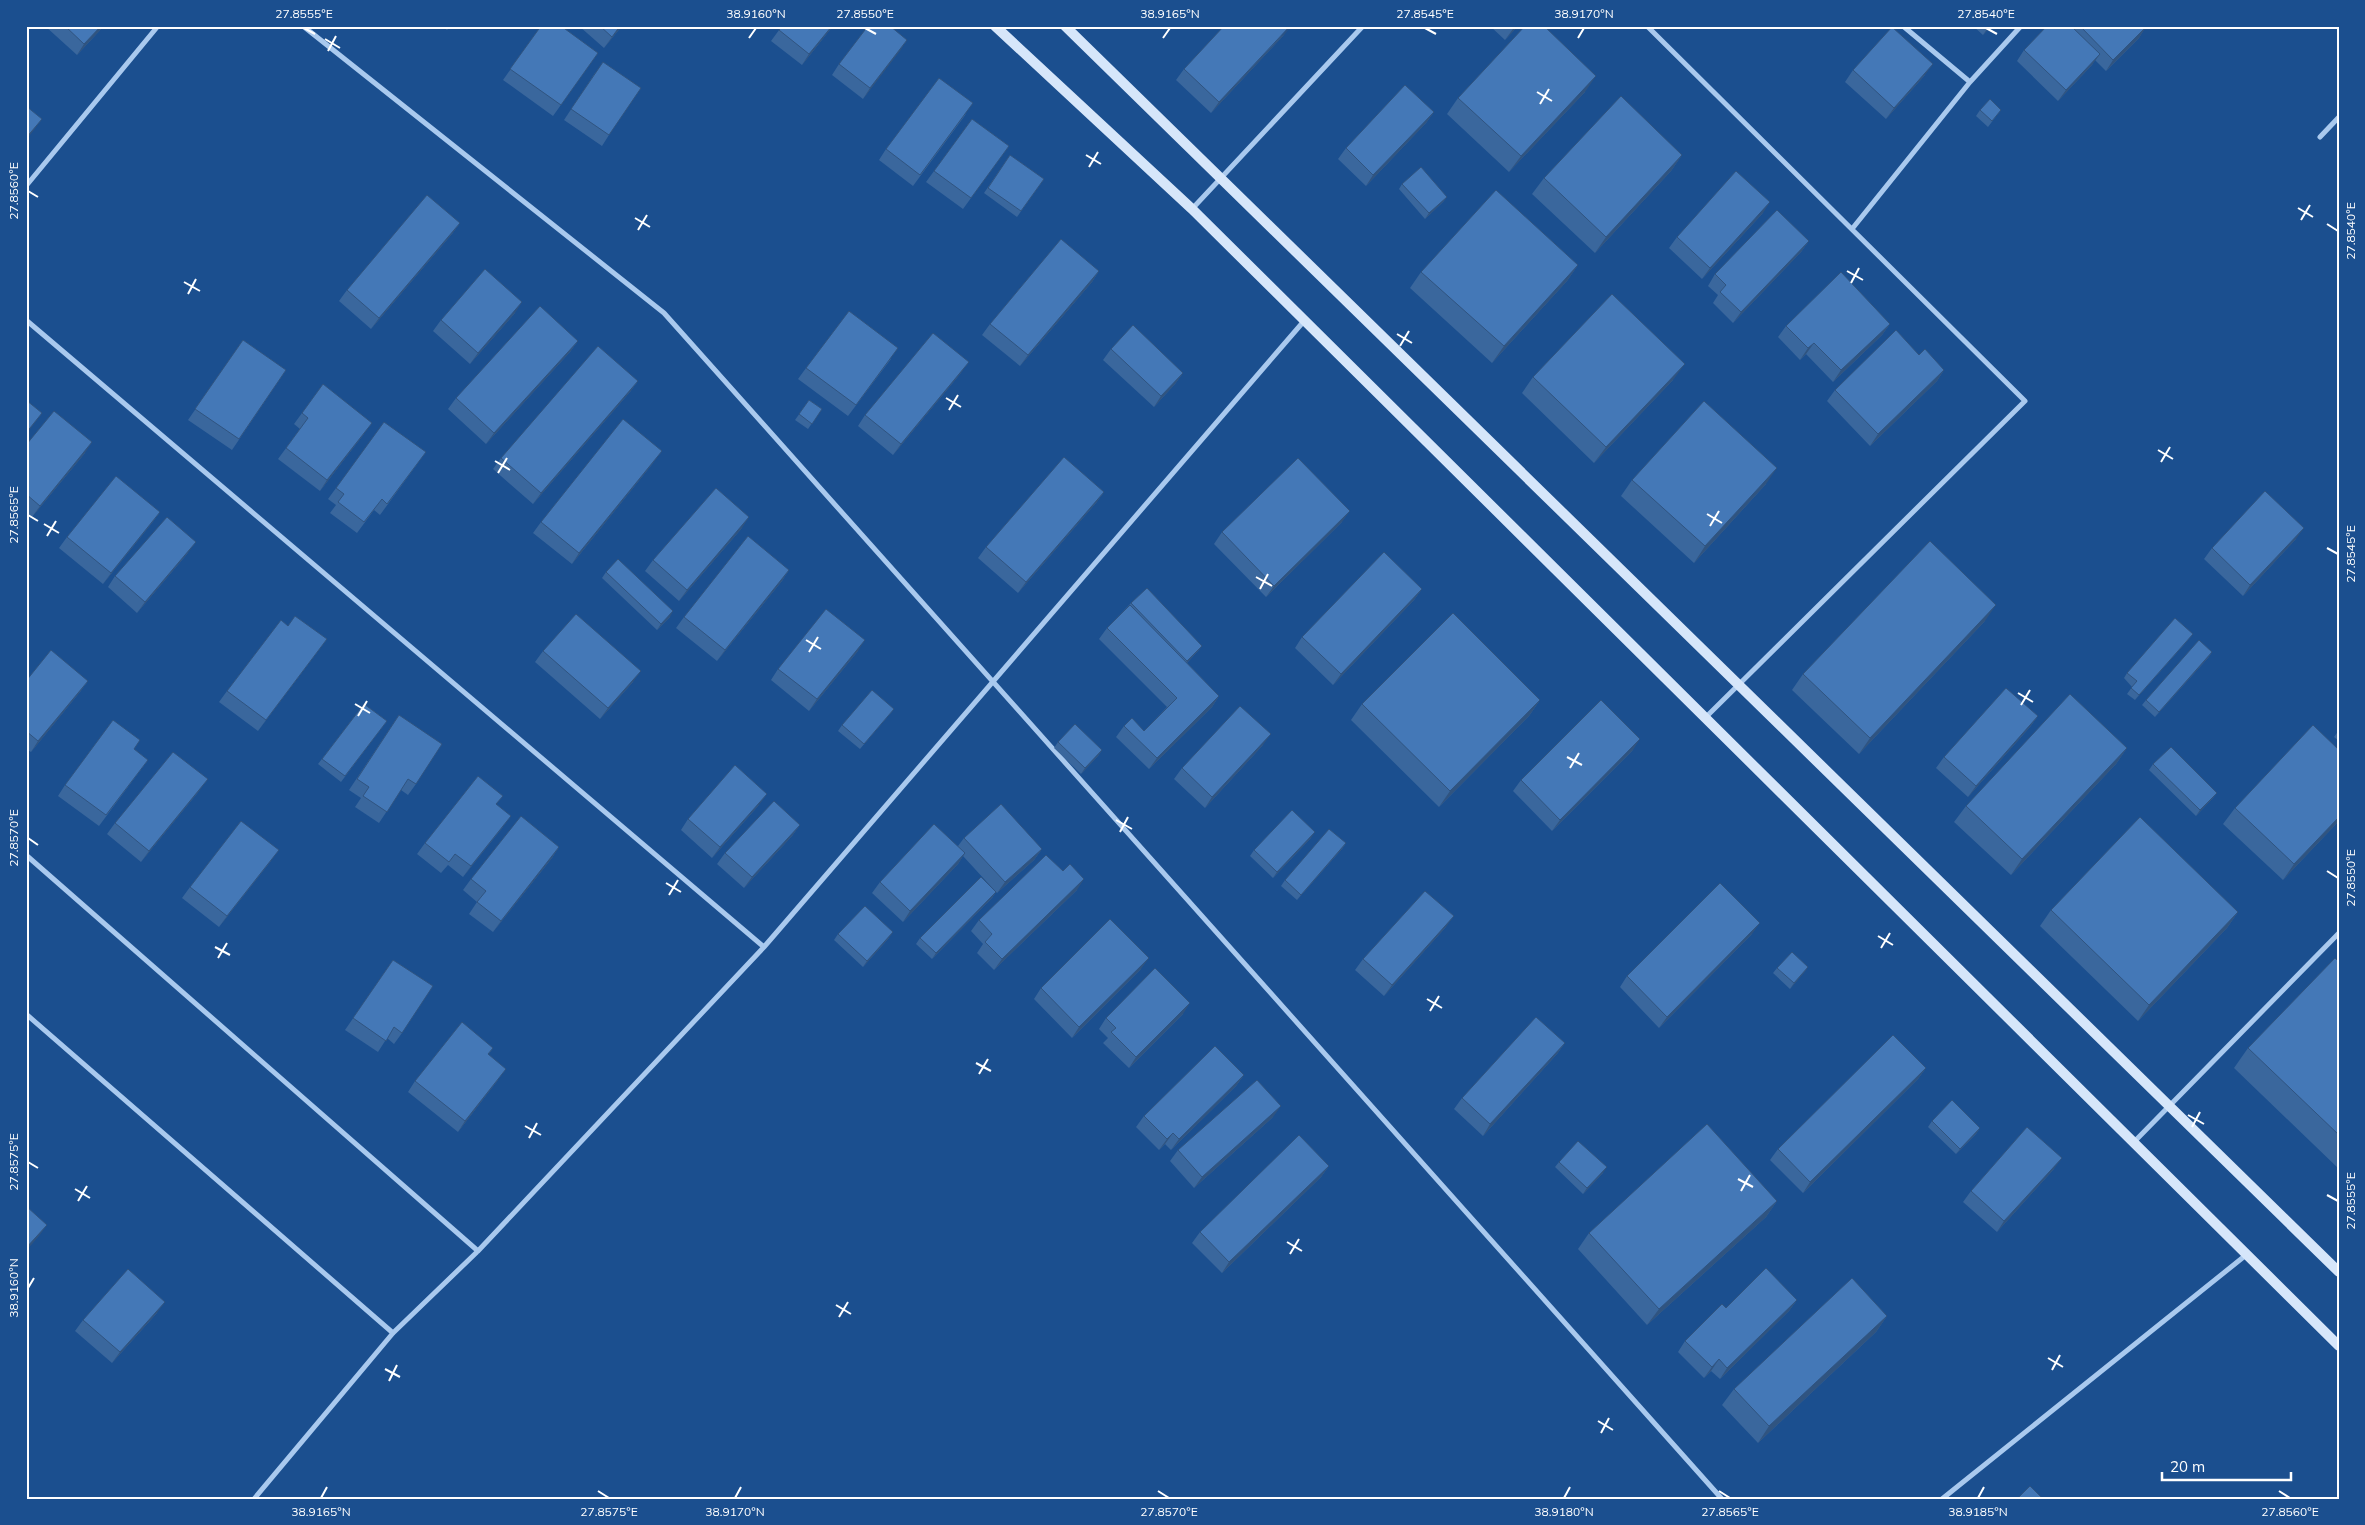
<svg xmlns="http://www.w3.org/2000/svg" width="2365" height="1525" font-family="Mulish,sans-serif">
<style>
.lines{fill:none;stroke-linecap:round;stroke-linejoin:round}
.street{stroke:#a9c9ee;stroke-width:5}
.secondary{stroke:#d6e6fa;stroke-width:10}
.wall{fill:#3a679d}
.shaded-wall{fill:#305480}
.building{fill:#4478b7;stroke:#305480}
.ticks{fill:none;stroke:#fff;stroke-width:2}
.neatline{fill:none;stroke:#fff;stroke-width:2}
.ticks-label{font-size:12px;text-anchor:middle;fill:#fff}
</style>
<rect width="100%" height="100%" fill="#1b4f8f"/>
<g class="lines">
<!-- street -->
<path class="street" d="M303 26 664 313 1722 1499
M1647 26 2025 401 1705 718
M1903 26 1970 82
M2320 137 2339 117
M26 186 158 26
M1192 209 1363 26
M1852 229 1970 82 2021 26
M26 320 764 947
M26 855 478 1251
M26 1014 393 1333
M2133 1143 2339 933
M254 1499 393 1333 478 1251 764 947 1304 321
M1942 1499 2246 1255"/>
<!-- secondary -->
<path class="secondary" d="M995 26 1192 209 2339 1346
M1065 26 2339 1272"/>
</g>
<!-- wall -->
<path class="wall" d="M45 26H104L77 55Z
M442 26H451L447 30Z
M541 26 598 53 553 116 503 80Z
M579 26H622L604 48Z
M782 26H833L802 65 771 41Z
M1490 26H1518L1505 40Z
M1973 26H1991L1983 35Z
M2047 26H2146L2139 38 2106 71 2095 60 2092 65 2058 101 2017 61 2024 50Z
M1284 35 1211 113 1176 80 1184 69Z
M907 40 863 99 832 75 839 64Z
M1853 70 1925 75 1886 119 1845 82Z
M595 73 609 135 602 146 564 120Z
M1585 92 1509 172 1447 114 1458 98Z
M1980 110 1997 115 1988 127 1976 116Z
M1434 112 1426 123 1366 186 1338 159 1346 148Z
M966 114 913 186 879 160 886 149Z
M972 119 1009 146 963 209 926 182Z
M1010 155 1044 179 1017 217 984 193Z
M1682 155 1671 171 1595 253 1532 194 1544 178Z
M1402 184 1447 197 1443 202 1425 219 1399 189Z
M1763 213 1702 279 1669 248 1677 237Z
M460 223 452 234 371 329 339 301 347 290Z
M1809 241 1801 252 1733 323 1713 303 1718 295 1708 286 1715 274Z
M1578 265 1567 281 1492 363 1410 288 1421 272Z
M1099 271 1092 282 1020 366 982 335 990 324Z
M515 313 470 364 433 331 441 320Z
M1890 324 1882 335 1833 382 1806 354 1800 360 1778 337 1786 326Z
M243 340 286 370 232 450 188 420Z
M578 341 570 352 486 444 448 409 456 398Z
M1111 349 1183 373 1175 384 1154 407 1103 360Z
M1919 355 1944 370 1937 381 1870 446 1827 401 1835 390Z
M891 359 848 416 798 379 806 368Z
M961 373 893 455 858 426 865 415Z
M1533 377 1673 380 1594 463 1522 393Z
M638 381 630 392 533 504 493 469 501 458Z
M809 400 822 409 808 429 795 420Z
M302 413 364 434 320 491 278 459 300 429 294 424Z
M26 445 85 453 32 517 26 512Z
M654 462 572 564 533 533 541 522Z
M418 463 380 515 374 510 357 533 330 513 336 505 328 499 336 488Z
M1632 480 1766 484 1694 563 1621 496Z
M1104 492 1096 503 1018 593 978 558 986 547Z
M160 512 152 523 103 584 59 548 67 537Z
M1342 522 1266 597 1214 544 1222 532Z
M742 528 679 601 645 571 653 560Z
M2296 539 2243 596 2204 559 2212 548Z
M188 553 137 613 108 587 115 576Z
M789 570 782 581 717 661 676 628 684 617Z
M606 572 670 617 657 630 602 578Z
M1422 589 1414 600 1333 685 1295 648 1302 637Z
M1131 603 1202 646 1198 651 1187 663 1219 696 1212 707 1149 769 1116 737 1124 726 1144 731 1167 707 1099 639 1107 628Z
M1985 621 1859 754 1792 690 1803 674Z
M288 626 327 639 258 731 219 702 227 691Z
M2189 639 2135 700 2127 694 2132 687 2124 678 2127 673Z
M543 651 633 682 600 719 535 662Z
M858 651 809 711 771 680 778 669Z
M2212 652 2208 658 2155 717 2142 705 2146 700Z
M26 681H88L80 692 31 752 26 749Z
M1540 700 1529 716 1439 807 1351 720 1362 704Z
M364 704 387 721 341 782 318 764Z
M894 709 860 749 838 731 842 725Z
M399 715 416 784 408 795 401 790 379 823 355 807 361 798 349 790Z
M2038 716 2030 727 1968 797 1936 768 1944 757Z
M2339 730V741L2334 737Z
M1058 742 1102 750 1098 756 1081 774 1054 748Z
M1263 745 1205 808 1174 779 1182 768Z
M2127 748 2116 764 2011 875 1954 822 1966 806Z
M134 749 148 760 99 826 58 796 65 785Z
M1633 750 1552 831 1513 791 1521 780Z
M2339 750V821L2283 880 2223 824 2235 808Z
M2153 764 2217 793 2213 798 2196 816 2149 770Z
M200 790 141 862 107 834 115 823Z
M497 805 503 827 463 877 448 865 441 873 417 854 425 843Z
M759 805 712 858 681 830 688 819Z
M800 825 792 836 744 888 717 864 725 853Z
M964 838 1042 849 1034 860 997 893 963 856 958 864 903 922 872 893 880 882 958 846Z
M1311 838 1273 878 1250 856 1254 850Z
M1346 843 1342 849 1297 900 1281 886 1285 880Z
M559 847 552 858 493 932 469 914 477 902 463 890 471 879Z
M271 861 219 927 182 898 190 887Z
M1063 871 1077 890 994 970 977 953 983 944 971 931 979 920Z
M996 892 992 898 932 959 916 944 920 938Z
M2051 910 2238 912 2227 928 2138 1021 2040 926Z
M1446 927 1384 996 1355 970 1363 959Z
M838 934 889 938 863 967 834 940Z
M1752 934 1659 1028 1620 987 1627 976Z
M393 960 402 1033 394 1044 387 1038 378 1052 345 1030Z
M2339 962V1169L2234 1068 2248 1048Z
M1808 967 1790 989 1773 973 1777 968Z
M1141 969 1072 1038 1034 999 1041 988Z
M1183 1014 1129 1068 1103 1043 1108 1038 1099 1029 1106 1018Z
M1565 1043 1557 1054 1483 1136 1454 1109 1462 1098Z
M493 1048 488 1055 498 1080 458 1132 408 1092 415 1081Z
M1926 1068 1918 1079 1803 1193 1770 1160 1778 1149Z
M1244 1075 1236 1086 1171 1150 1165 1144 1159 1150 1136 1127 1144 1116Z
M1273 1117 1194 1188 1170 1161 1178 1150Z
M1932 1121 1980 1128 1976 1134 1956 1154 1928 1127Z
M1559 1162 1603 1173 1583 1194 1555 1167Z
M1329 1166 1321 1177 1222 1273 1192 1243 1200 1232Z
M2054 1169 1997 1232 1963 1202 1971 1191Z
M1777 1201 1766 1217 1647 1325 1578 1249 1589 1233Z
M1797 1300 1789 1311 1720 1379 1711 1371 1704 1378 1678 1352 1685 1341 1726 1308Z
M157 1313 112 1363 75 1331 83 1320Z
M1887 1316 1876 1332 1758 1443 1722 1405 1734 1389Z"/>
<!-- shaded-wall -->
<path class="shaded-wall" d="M101 26H104L77 55 84 44Z
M620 26H622L604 48Z
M832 26H833L802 65 809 54Z
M1291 26 1284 35 1211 113 1219 102Z
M1516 26H1518L1505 40 1513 29Z
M1989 26H1991L1983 35Z
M2146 27 2139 38 2106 71 2113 60Z
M907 40 900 51 863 99 870 88Z
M2100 54 2092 65 2058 101 2066 90Z
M1933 64 1925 75 1886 119 1894 108Z
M1596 76 1585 92 1509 172 1521 156Z
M1434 112 1426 123 1366 186 1373 175Z
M42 119 34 130 26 140V138Z
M1682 155 1671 171 1595 253 1606 237Z
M1447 197 1443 202 1425 219 1429 213Z
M1770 202 1763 213 1702 279 1710 268Z
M460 223 452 234 371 329 379 318Z
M1809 241 1801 252 1733 323 1741 312Z
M1578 265 1567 281 1492 363 1504 346Z
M1099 271 1092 282 1020 366 1028 355Z
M522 302 515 313 470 364 478 353Z
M1890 324 1882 335 1833 382 1841 370Z
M578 341 570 352 486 444 494 433Z
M1814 343 1806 354 1800 360 1808 348Z
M969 362 961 373 893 455 901 444Z
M1685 364 1673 380 1594 463 1606 447Z
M1944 370 1937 381 1870 446 1878 434Z
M1183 373 1175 384 1154 407 1161 396Z
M638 381 630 392 533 504 541 493Z
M42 413 34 424 26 434V433Z
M372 423 364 434 320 491 327 480Z
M92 442 85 453 32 517 40 506Z
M662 451 654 462 572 564 579 553Z
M1777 468 1766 484 1694 563 1705 546Z
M1104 492 1096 503 1018 593 1026 582Z
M1350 511 1342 522 1266 597 1274 586Z
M160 512 152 523 103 584 111 573Z
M749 517 742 528 679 601 687 590Z
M2304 528 2296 539 2243 596 2250 585Z
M196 542 188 553 137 613 145 602Z
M789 570 782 581 717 661 725 650Z
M1422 589 1414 600 1333 685 1341 674Z
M1996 605 1985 621 1859 754 1870 738Z
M673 611 670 617 657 630 661 624Z
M2193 634 2189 639 2135 700 2139 695Z
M327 639 319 650 258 731 266 720Z
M865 640 858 651 809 711 817 699Z
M1202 646 1198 651 1183 667 1187 661Z
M2212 652 2208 658 2155 717 2159 712Z
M641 671 633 682 600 719 608 708Z
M88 681 80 692 31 752 38 741Z
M1219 696 1212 707 1149 769 1157 758Z
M1540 700 1529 716 1439 807 1450 791Z
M2038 716 2030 727 1968 797 1976 786Z
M1271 734 1263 745 1205 808 1212 797Z
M1640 739 1633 750 1552 831 1560 820Z
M2127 748 2116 764 2011 875 2022 859Z
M1102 750 1098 756 1081 774 1085 768Z
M208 779 200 790 141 862 149 851Z
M2217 793 2213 798 2196 816 2200 810Z
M767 794 759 805 712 858 720 847Z
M511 816 503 827 463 877 471 866Z
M2339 817V821L2283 880 2294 864Z
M800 825 792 836 744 888 752 877Z
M1315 832 1311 838 1273 878 1277 872Z
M1346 843 1342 849 1297 900 1301 895Z
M559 847 552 858 493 932 501 921Z
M1042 849 1034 860 997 893 1005 882Z
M279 850 271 861 219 927 227 916Z
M965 853 958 864 903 922 910 911Z
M1084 879 1077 890 994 970 1002 959Z
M996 892 992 898 932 959 936 953Z
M2238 912 2227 928 2138 1021 2149 1005Z
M1454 916 1446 927 1384 996 1392 985Z
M1760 923 1752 934 1659 1028 1667 1017Z
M893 932 889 938 863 967 867 961Z
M1149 958 1141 969 1072 1038 1079 1027Z
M1808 967 1804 973 1790 989 1794 983Z
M1190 1003 1183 1014 1129 1068 1136 1057Z
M1565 1043 1557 1054 1483 1136 1490 1124Z
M1926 1068 1918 1079 1803 1193 1810 1182Z
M506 1069 498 1080 458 1132 465 1121Z
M1244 1075 1236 1086 1171 1150 1179 1139Z
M1281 1106 1273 1117 1194 1188 1202 1177Z
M1980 1128 1976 1134 1956 1154 1960 1149Z
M1173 1133 1165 1144 1159 1150 1167 1139Z
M2062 1158 2054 1169 1997 1232 2004 1221Z
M1329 1166 1321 1177 1222 1273 1229 1262Z
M1607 1167 1603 1173 1583 1194 1587 1188Z
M1777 1201 1766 1217 1647 1325 1659 1309Z
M47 1225 39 1236 26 1251V1248Z
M1797 1300 1789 1311 1720 1379 1727 1368Z
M165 1302 157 1313 112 1363 120 1352Z
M1887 1316 1876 1332 1758 1443 1769 1426Z
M1719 1359 1711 1371 1704 1378 1712 1367Z"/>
<!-- building -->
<path class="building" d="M65 26H101L84 44Z
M541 26H561L598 53 561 105 510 69Z
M600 26H620L612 37Z
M782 26H832L809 54 779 30Z
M868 26H890L907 40 870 88 839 64Z
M1224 26H1290L1219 102 1184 69Z
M1525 26H1544L1596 76 1521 156 1458 98Z
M2047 26H2071L2100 54 2066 90 2024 50Z
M2080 26H2146V27L2113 60Z
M1892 27 1933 64 1894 108 1853 70Z
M603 62 641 88 609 135 571 109Z
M939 78 973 103 920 175 886 149Z
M1405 85 1434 112 1373 175 1346 148Z
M1621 96 1682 155 1606 237 1544 178Z
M1990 99 2001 110 1992 121 1980 110Z
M26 106 42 119 26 138Z
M972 119 1009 146 971 198 934 171Z
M1010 155 1044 179 1021 211 988 188Z
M1421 167 1447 197 1429 213 1402 184Z
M1736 171 1770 202 1710 268 1677 237Z
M1496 190 1578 265 1504 346 1421 272Z
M427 195 460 223 379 318 347 290Z
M1777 210 1809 241 1741 312 1720 292 1726 285 1715 274Z
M1061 239 1099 271 1028 355 990 324Z
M485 269 522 302 478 353 441 320Z
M1841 272 1890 324 1841 370 1814 343 1808 348 1786 326Z
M1612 294 1685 364 1606 447 1533 377Z
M540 306 578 341 494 433 456 398Z
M849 311 898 348 856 405 806 368Z
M1133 325 1183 373 1161 396 1111 349Z
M1896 330 1919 355 1925 349 1944 370 1878 434 1835 390Z
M933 333 969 362 901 444 865 415Z
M243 340 286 370 239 439 195 409Z
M598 346 638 381 541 493 501 458Z
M323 384 372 423 327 480 286 448 308 418 302 413Z
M26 400 42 413 26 433Z
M809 400 822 409 812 424 799 414Z
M1704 401 1777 468 1705 546 1632 480Z
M54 411 92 442 40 506 26 494V445Z
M623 419 662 451 579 553 541 522Z
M384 422 426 452 387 504 382 499 364 522 338 502 344 494 336 488Z
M1064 457 1104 492 1026 582 986 547Z
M1298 458 1350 511 1274 586 1222 532Z
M116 476 160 512 111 573 67 537Z
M716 488 749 517 687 590 653 560Z
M2265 491 2304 528 2250 585 2212 548Z
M167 517 196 542 145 602 115 576Z
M748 536 789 570 725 650 684 617Z
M1930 541 1996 605 1870 738 1803 674Z
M1384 552 1422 589 1341 674 1302 637Z
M618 559 673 611 661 624 606 572Z
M1147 588 1202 646 1187 661 1131 603Z
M1130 605 1219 696 1157 758 1124 726 1132 718 1144 731 1177 698 1107 628Z
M826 609 865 640 817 699 778 669Z
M1453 613 1540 700 1450 791 1362 704Z
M576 614 641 671 608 708 543 651Z
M295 616 327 639 266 720 227 691 281 620 288 626Z
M2175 618 2193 634 2139 695 2131 688 2137 681 2127 673Z
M2199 640 2212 652 2159 712 2146 700Z
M51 650 88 681 38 741 26 731V681Z
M2006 688 2038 716 1976 786 1944 757Z
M872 690 894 709 864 744 842 725Z
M2070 694 2127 748 2022 859 1966 806Z
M1601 700 1640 739 1560 820 1521 780Z
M364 704 387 721 345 776 322 759Z
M1240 706 1271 734 1212 797 1182 768Z
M399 715 442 744 416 784 408 779 387 812 363 796 369 787 357 779Z
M113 720 140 740 134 749 148 760 106 815 65 785Z
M1075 724 1102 750 1085 768 1058 742Z
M2313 725 2339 750V817L2294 864 2235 808Z
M2171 747 2217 793 2200 810 2153 764Z
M173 752 208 779 149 851 115 823Z
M735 765 767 794 720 847 688 819Z
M478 776 503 796 496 804 511 816 471 866 455 854 449 862 425 843Z
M774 801 800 825 752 877 725 853Z
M1001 804 1042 849 1005 882 964 838Z
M1292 810 1315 832 1277 872 1254 850Z
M521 816 559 847 501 921 477 902 486 891 471 879Z
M2140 817 2238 912 2149 1005 2051 910Z
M241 821 279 850 227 916 190 887Z
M934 824 965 853 910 911 880 882Z
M1329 829 1346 843 1301 895 1285 880Z
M1046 855 1063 871 1070 864 1084 879 1002 959 985 942 992 934 979 920Z
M981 877 996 892 936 953 920 938Z
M1720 883 1760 923 1667 1017 1627 976Z
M1425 891 1454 916 1392 985 1363 959Z
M865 906 893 932 867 961 838 934Z
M1110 919 1149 958 1079 1027 1041 988Z
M1792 952 1808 967 1794 983 1777 968Z
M2335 958 2339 962V1135L2248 1048Z
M393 960 433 986 402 1033 394 1027 386 1041 353 1018Z
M1155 968 1190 1003 1136 1057 1111 1032 1116 1028 1106 1018Z
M1536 1017 1565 1043 1490 1124 1462 1098Z
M462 1022 493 1048 488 1054 506 1069 465 1121 415 1081Z
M1893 1035 1926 1068 1810 1182 1778 1149Z
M1215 1046 1244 1075 1179 1139 1173 1133 1167 1139 1144 1116Z
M1257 1080 1281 1106 1202 1177 1178 1150Z
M1952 1100 1980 1128 1960 1149 1932 1121Z
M1707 1124 1777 1201 1659 1309 1589 1233Z
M2027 1127 2062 1158 2004 1221 1971 1191Z
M1299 1135 1329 1166 1229 1262 1200 1232Z
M1578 1141 1607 1167 1587 1188 1559 1162Z
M26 1206 47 1225 26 1248Z
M1766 1268 1797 1300 1727 1368 1719 1359 1712 1367 1685 1341 1722 1304 1726 1308Z
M128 1269 165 1302 120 1352 83 1320Z
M1852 1278 1887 1316 1769 1426 1734 1389Z
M2030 1486 2043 1499H2017Z"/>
<!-- ticks -->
<path class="ticks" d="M304 28 315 34M865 28 876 34M1425 28 1436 34M1986 28 1997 34M749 38 756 28M1163 38 1170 28M1578 38 1584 28M325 39 340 48M328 51 336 36M1537 92 1552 101M1540 104 1549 89M1086 155 1101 164M1089 167 1098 152M28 191 38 197M2298 208 2313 217M635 218 650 227M2301 220 2310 205M2327 224 2338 231M638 230 647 215M1847 271 1863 280M184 282 200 291M1851 283 1859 268M188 294 196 279M1397 334 1412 343M1400 346 1409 331M946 398 961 407M949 410 958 395M2158 450 2173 459M495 461 510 470M2161 462 2170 447M498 473 507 458M1707 514 1722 523M28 515 38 521M44 524 59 533M1710 526 1719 511M47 536 56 521M2327 548 2338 554M1256 577 1272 586M1260 589 1268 574M806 640 821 649M809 652 818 637M2018 693 2033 702M355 704 370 713M2021 705 2030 690M358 716 367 701M1567 757 1582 765M1570 768 1579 753M1116 820 1132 829M1120 832 1128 817M28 838 38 845M2327 871 2338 878M666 883 681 892M669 895 678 880M1878 936 1893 945M215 947 230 955M1881 948 1890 933M218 958 227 943M1427 999 1442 1008M1430 1011 1439 996M976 1063 991 1071M979 1074 988 1059M2188 1115 2204 1124M525 1126 541 1135M2192 1127 2200 1112M529 1138 537 1123M28 1162 38 1168M1738 1179 1753 1187M75 1189 90 1198M1741 1191 1750 1175M2327 1195 2338 1201M78 1201 87 1186M1287 1242 1302 1251M1290 1254 1299 1239M28 1288 34 1278M836 1305 851 1314M839 1317 848 1302M2048 1358 2063 1367M385 1369 400 1377M2052 1370 2060 1355M389 1381 397 1365M1598 1421 1613 1430M1601 1433 1609 1418M598 1491 609 1498M1158 1491 1169 1498M1719 1491 1730 1498M2279 1491 2290 1498M321 1498 327 1487M735 1498 741 1487M1564 1498 1570 1487M1978 1498 1984 1487"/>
<!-- border -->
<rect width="2365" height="1525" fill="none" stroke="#1b4f8f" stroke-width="55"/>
<!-- scale -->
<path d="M2162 1472v8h129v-8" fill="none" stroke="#ffffff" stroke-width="2.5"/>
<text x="2170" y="1472" font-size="15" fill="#ffffff" stroke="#1b4f8f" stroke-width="4" paint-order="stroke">20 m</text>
<rect x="28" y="28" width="2310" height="1470" class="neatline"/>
<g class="ticks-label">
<text x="304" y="18">27.8555°E</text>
<text x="756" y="18">38.9160°N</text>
<text x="865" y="18">27.8550°E</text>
<text x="1170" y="18">38.9165°N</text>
<text x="1425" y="18">27.8545°E</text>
<text x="1584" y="18">38.9170°N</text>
<text x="1986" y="18">27.8540°E</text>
<text transform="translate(14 191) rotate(-90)" y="4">27.8560°E</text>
<text transform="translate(2351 231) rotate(-90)" y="4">27.8540°E</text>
<text transform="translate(14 515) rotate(-90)" y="4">27.8565°E</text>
<text transform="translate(2351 554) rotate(-90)" y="4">27.8545°E</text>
<text transform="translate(14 838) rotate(-90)" y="4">27.8570°E</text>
<text transform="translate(2351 878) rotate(-90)" y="4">27.8550°E</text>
<text transform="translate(14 1162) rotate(-90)" y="4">27.8575°E</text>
<text transform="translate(2351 1201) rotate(-90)" y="4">27.8555°E</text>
<text transform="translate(14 1288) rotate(-90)" y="4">38.9160°N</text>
<text x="321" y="1516">38.9165°N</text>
<text x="609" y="1516">27.8575°E</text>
<text x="735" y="1516">38.9170°N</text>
<text x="1169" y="1516">27.8570°E</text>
<text x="1564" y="1516">38.9180°N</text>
<text x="1730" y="1516">27.8565°E</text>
<text x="1978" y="1516">38.9185°N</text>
<text x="2290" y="1516">27.8560°E</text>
</g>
</svg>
